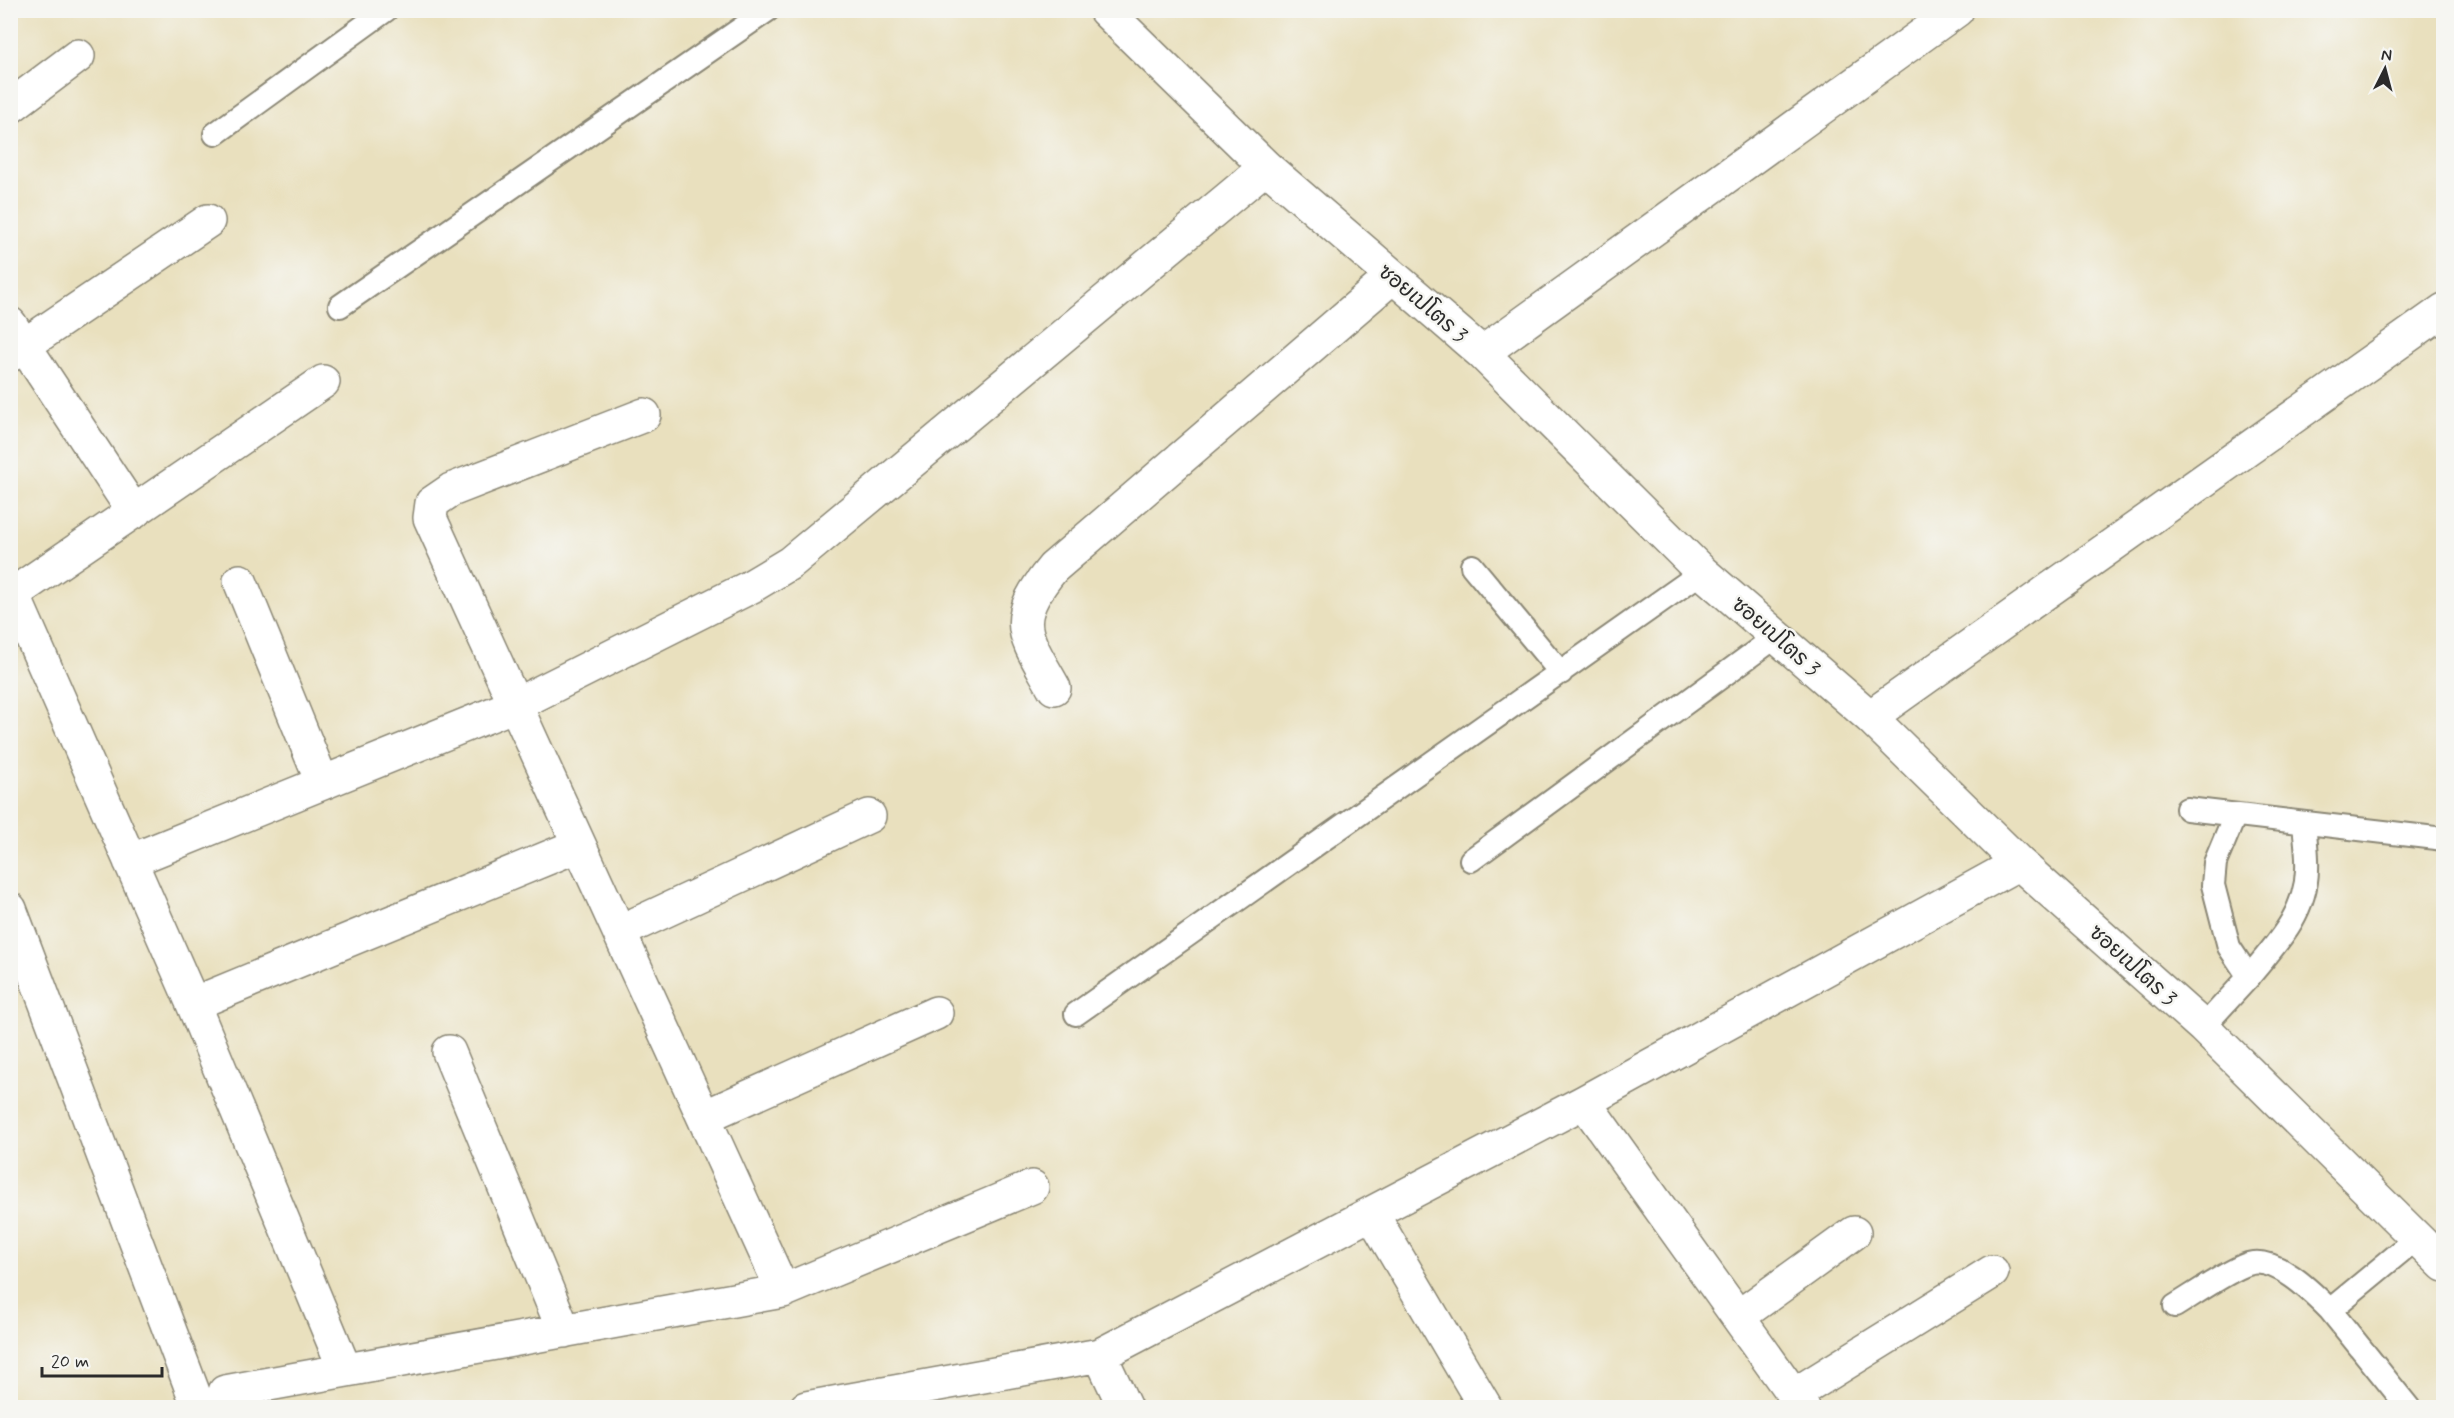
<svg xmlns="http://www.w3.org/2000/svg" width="2454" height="1418" font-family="Mynerve,'Playpen Sans Thai',sans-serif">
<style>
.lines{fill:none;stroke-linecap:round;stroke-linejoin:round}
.service-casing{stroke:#8a8674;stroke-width:26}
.minor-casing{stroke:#8a8674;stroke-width:36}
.service{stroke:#fff;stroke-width:22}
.minor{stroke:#fff;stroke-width:33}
.labels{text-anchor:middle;stroke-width:5;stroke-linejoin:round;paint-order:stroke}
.street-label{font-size:21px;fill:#2b2b2b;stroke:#f6f6f2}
</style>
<rect width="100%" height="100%" fill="#f6f6f2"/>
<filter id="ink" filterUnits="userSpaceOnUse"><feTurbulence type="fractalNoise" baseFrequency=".0167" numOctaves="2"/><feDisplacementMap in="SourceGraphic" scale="12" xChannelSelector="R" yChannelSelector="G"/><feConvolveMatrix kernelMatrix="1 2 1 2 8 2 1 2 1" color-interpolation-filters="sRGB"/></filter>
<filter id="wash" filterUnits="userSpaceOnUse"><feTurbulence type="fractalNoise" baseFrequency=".008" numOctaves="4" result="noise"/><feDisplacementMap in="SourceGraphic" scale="24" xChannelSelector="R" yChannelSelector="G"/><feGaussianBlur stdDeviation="1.35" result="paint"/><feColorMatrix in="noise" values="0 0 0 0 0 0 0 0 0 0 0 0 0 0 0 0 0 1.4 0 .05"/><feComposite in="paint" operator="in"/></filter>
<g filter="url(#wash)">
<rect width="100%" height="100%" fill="#e9e0be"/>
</g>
<g filter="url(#ink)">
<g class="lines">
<!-- service casing -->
<g class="service-casing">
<path id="service" d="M215 134 386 10
M340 306 768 10
M1472 566 1561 673
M2187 809 2444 839
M1471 860 1777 636
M2249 977C2275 945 2306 914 2307 870 2308 854 2305 838 2304 823
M1076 1014 1702 572
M2203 1027 2249 977 2229 947 2213 885 2215 863 2235 815
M2175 1306C2193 1295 2231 1269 2248 1264 2276 1255 2313 1293 2330 1310L2416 1239
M2330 1310 2409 1408"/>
</g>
<!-- minor casing -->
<g class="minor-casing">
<path id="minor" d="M1105 10 1266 167 1482 353 1702 572 1870 717 2019 863 2203 1027 2444 1265
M10 107 78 56
M10 324 134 512
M1482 353 1957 10
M10 355 208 221
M644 415 451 490 432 503 430 518 783 1291 1032 1187
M240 581 322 782
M13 594 193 1004 345 1370
M10 596 323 382
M1054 688C1024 634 1009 621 1053 568L1392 277
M1870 717 2444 310
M130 861 515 705 750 587 790 563 1266 167
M10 909 199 1408
M619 932 869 816
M193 1004 579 845
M449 1052 564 1331
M1584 1102 1803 1408
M704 1117 936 1013
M1372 1214 1486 1408
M1738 1317 1854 1233
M1100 1355 1125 1408
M225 1392 783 1291
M1794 1395 1992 1272
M806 1408 1100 1355 1584 1102 2019 863"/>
</g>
<!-- service -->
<use href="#service" class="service"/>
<!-- minor -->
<use href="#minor" class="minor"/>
</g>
</g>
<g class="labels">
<!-- street labels -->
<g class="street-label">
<text transform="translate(1423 303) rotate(40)" y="7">ซอยเปโตร 3</text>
<text transform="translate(1776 636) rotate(41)" y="7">ซอยเปโตร 3</text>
<text transform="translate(2133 965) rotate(42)" y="7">ซอยเปโตร 3</text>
</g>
</g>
<!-- margin -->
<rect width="2454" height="1418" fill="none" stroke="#f6f6f2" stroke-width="36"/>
<!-- north arrow -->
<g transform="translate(2385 69) rotate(6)" stroke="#f6f6f2" stroke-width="4.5" paint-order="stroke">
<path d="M0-4.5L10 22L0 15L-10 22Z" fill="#2b2b2b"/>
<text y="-9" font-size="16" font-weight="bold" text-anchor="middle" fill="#2b2b2b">N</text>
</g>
<!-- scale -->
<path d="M42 1367v9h120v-9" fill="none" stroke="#2b2b2b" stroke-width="3"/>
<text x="51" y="1367" font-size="18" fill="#2b2b2b" stroke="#f6f6f2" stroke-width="4.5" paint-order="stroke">20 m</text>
</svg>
